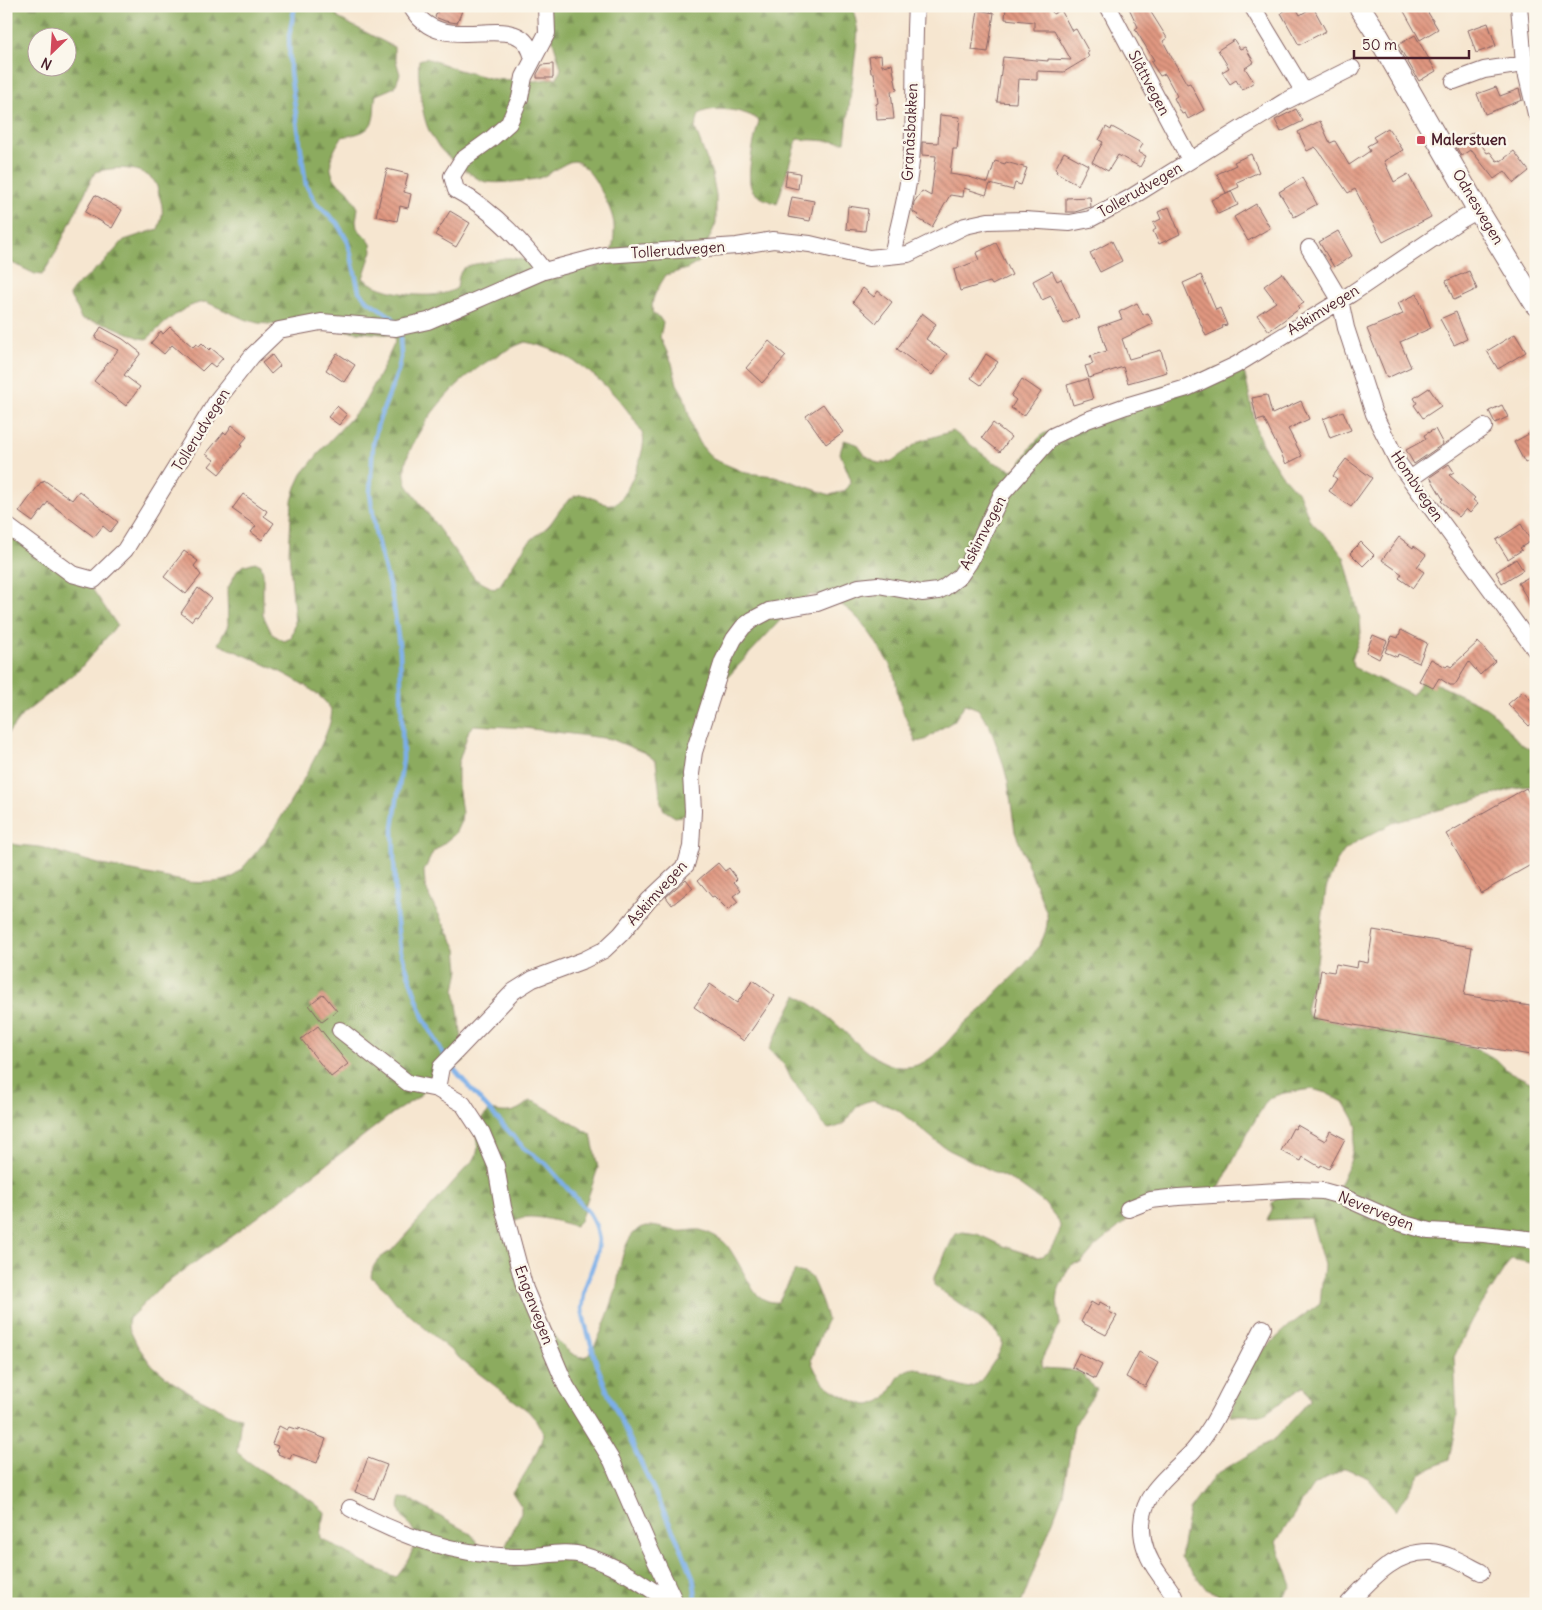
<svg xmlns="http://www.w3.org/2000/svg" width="1542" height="1610" font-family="Delius,sans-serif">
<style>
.forest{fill:url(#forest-firs);stroke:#6b6545;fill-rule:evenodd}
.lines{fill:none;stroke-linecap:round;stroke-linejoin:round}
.stream{stroke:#7bafe8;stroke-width:4.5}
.building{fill:url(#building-back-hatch)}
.minor-casing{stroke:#866565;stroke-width:18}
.major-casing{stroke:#866565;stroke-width:23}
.minor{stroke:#fff;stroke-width:16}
.major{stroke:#fff;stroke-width:21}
.poi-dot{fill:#d1495b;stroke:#fbf7ec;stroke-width:2}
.labels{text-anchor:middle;stroke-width:5;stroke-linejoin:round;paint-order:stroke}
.street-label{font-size:15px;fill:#4a1f2b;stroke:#fbf7ec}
.poi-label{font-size:15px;font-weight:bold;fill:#4a1f2b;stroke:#fbf7ec;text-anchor:start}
</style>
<defs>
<pattern id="forest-firs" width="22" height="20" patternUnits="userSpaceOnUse" patternTransform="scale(1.25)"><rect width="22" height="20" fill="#8cab5f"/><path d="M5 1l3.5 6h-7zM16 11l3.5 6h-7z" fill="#748b4f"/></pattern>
<pattern id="building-back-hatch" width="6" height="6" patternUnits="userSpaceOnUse" patternTransform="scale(1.25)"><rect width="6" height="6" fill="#e09780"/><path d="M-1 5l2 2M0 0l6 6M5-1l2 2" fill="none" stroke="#b87b69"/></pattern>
</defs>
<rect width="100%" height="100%" fill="#fbf7ec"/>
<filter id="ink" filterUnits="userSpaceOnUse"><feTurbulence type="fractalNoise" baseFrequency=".02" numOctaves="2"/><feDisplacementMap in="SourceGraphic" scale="10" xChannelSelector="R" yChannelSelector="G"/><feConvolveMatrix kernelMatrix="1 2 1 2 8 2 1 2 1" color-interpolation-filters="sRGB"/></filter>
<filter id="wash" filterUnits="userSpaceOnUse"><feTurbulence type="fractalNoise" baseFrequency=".0096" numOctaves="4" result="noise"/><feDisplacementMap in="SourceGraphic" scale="20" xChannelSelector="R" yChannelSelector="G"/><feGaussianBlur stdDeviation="1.12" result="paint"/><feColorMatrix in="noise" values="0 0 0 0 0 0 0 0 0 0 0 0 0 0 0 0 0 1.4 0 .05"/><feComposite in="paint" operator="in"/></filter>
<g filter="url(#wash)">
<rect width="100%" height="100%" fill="#f6e6d0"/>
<!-- forest -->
<path class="forest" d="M6 6H336V12L338 18 394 47V54L400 74 395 87 376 95C374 103 375 108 374 115 372 133 356 134 342 137 333 151 325 165 336 181 339 185 345 187 348 191 352 197 355 203 358 208L356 221 357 228 367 238 371 244 372 251 363 278C380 294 437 302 457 288 458 283 458 275 462 270 466 265 476 264 482 263 492 261 503 257 512 258 534 260 589 277 605 262 609 258 612 250 613 245 614 236 615 227 613 219 610 205 589 162 574 161 565 161 549 176 536 179 524 181 500 184 487 182 479 181 471 174 464 169 432 147 424 129 420 90 419 80 418 70 419 60L426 58 459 70 493 79 535 81 556 78 559 75 561 68 553 41 548 6H853L858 32 845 142 797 139 777 204C770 201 758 198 753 191 744 181 755 135 759 121 748 110 711 105 699 114L695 128 712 174 716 195V223L699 262 687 269 666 275C659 287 649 299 653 314L659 317 663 323 660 337 672 363 677 384 684 396 693 431 699 443 713 459 746 473 775 476 830 495 844 491 849 486 851 480 840 453 844 440 857 444 865 455 878 463H885L892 461 920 441 953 431 993 462 1012 470 1018 467 1033 444 1043 434 1076 422 1101 409 1215 369H1241L1245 375 1257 431 1262 444 1281 474 1300 495 1310 521 1331 540 1344 557 1360 619 1361 633 1352 660 1353 667 1412 695 1424 678 1482 705 1493 713 1521 744 1536 752V786L1520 787 1393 823 1356 842 1344 851 1336 863 1326 889 1317 962 1306 1010 1309 1016 1350 1026 1430 1036 1472 1048 1485 1053 1498 1061 1508 1071 1536 1085V1264L1511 1259 1472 1320 1454 1357 1457 1417 1449 1460 1419 1474 1396 1511 1368 1478 1345 1468 1312 1487 1276 1542 1292 1586 1277 1604H1246L1207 1590 1181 1557 1189 1510 1215 1475 1276 1438 1311 1399 1304 1386 1263 1415H1230L1250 1363 1289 1326 1320 1303 1324 1265 1311 1218 1267 1220 1272 1211V1203L1282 1192 1338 1188 1350 1162 1357 1128 1355 1121 1345 1103 1326 1093 1312 1089 1284 1093 1271 1097 1266 1102 1248 1132 1214 1198 1150 1206 1132 1216 1095 1247 1081 1263 1073 1264 1068 1269 1059 1288 1057 1302 1060 1323 1041 1361 1043 1368C1064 1370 1082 1366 1093 1388L1097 1389 1074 1425 1063 1494 1021 1604H6V842L17 845 40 847 102 865 188 882C199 883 225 883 233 877 242 870 258 850 266 840 279 823 338 726 331 710 320 685 244 655 218 644L228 625 227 590 237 571 242 566 255 562 261 565 263 572V615L272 634 284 641 291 638 295 624 289 552 292 501 296 487 302 474 324 447 363 405 383 368 395 342 393 335 258 323 244 319 206 302C183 304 164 324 147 339L140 338 107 324 81 319 78 310 69 295 74 288 106 260 124 240 158 229C163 216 164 209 159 195 158 191 157 184 154 181 140 165 113 167 95 172L55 254 42 275 35 274 6 260ZM38 38H68V68H38ZM525 342C569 349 613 386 636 423 638 427 642 432 643 436 647 449 628 493 618 502 608 512 591 492 579 495 566 497 558 514 550 524 544 531 534 536 527 544 517 556 509 572 500 585L494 589 475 579 407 485C406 480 404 475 405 470 405 461 409 453 413 444 435 399 478 360 525 342ZM811 595C845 598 863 621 880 649 884 656 889 662 892 669 897 680 896 691 900 703 904 716 911 729 916 742L925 740 942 728 954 721 965 704 978 709 990 727 1002 760 1008 782 1015 832 1047 914C1051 946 1015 973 995 994 990 999 986 1006 980 1011 973 1016 966 1021 960 1028 947 1041 936 1059 917 1065 912 1067 900 1068 895 1066 868 1059 849 1034 828 1017 819 1009 808 1002 797 995L769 1049 785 1066 791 1079 817 1113 823 1125 829 1129C852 1125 848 1112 861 1104 864 1102 869 1101 873 1100L898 1110 937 1142 949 1150 1015 1182 1044 1203 1058 1220 1060 1226 1059 1234 1049 1252 1043 1256 1037 1257 1003 1246 977 1234 963 1232 956 1234 952 1240 934 1278V1285C946 1295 999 1329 1002 1341 1004 1349 990 1367 985 1375 978 1384 973 1390 961 1387L916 1368C894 1369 896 1392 881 1401 878 1402 872 1405 870 1405 860 1406 831 1390 824 1383 819 1377 813 1368 811 1359L827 1320C827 1315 813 1278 810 1276 806 1273 800 1272 795 1271L778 1302C768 1303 760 1298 754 1291 747 1280 732 1249 724 1242 718 1237 708 1232 700 1230 693 1229 685 1232 677 1231 665 1230 647 1221 637 1230 621 1243 620 1272 616 1290 613 1301 596 1351 587 1356 570 1363 547 1328 542 1316 530 1290 521 1256 512 1229 512 1228 513 1223 514 1222 524 1210 563 1223 575 1226L580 1221 598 1168 591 1134 536 1102 529 1101C517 1113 506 1114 491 1110 462 1133 485 1137 475 1158L391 1251C380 1257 372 1263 371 1277L387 1291 396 1303 465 1363 528 1411 537 1421 544 1434C536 1455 526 1475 512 1492L521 1506V1513L503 1552 484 1551 471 1534 409 1499 401 1498C394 1516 410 1520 415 1534 419 1542 403 1572 396 1577L364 1563 321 1538C319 1529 325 1521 325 1512 299 1487 263 1477 237 1452L241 1417 232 1415 195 1396 171 1381 150 1363 137 1345 128 1326 129 1319 158 1289 258 1217 393 1113 417 1098 437 1079 465 1060 455 990 459 970 457 949 430 898 425 885 424 871 433 852 455 834 461 821 462 813 458 785V764L469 730 474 725 524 728 611 739 645 753 656 761 661 803 664 810 675 817 682 816 688 812 704 724 726 679 798 601Z
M6 524 93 590 117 625 78 671 22 715 6 736Z"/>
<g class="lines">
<!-- stream -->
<path class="stream" d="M295 6 289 36 290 72 306 185 316 203 337 223 348 242 359 291 368 301 392 317 395 324
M398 331 400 336 401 357 398 371 378 423 373 444 370 493 376 536 393 600 400 652 403 759 393 828 396 914 400 949 423 1017 445 1057
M449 1063 475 1094 523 1147 546 1164 589 1213 596 1226 599 1240 597 1254 585 1288 582 1309 585 1323 597 1365 608 1393 682 1550 693 1577 697 1604"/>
</g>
<g id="blocks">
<!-- building -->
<path class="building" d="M440 6H464L457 23 445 21 435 17Z
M1006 6H1050L1053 14 1061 10 1072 31 1076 29 1089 52 1087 53 1089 57 1064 72 1037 71V80L1018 79 1016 103 997 102 1003 57 1048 61V59L1071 60 1054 30H1034V22L1005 19Z
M1128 6H1147L1167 38 1163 41 1173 60 1187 84 1190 83 1204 110 1188 119 1185 113 1182 114 1174 98 1177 96 1165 74 1160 76 1151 62 1154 60 1135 29 1138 27Z
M1293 6H1295L1300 15 1313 7 1326 31 1299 45 1281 13Z
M1401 6H1424L1438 29 1420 40Z
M978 10 994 13 988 52 972 50Z
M1488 23 1496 46 1476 53 1468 30Z
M1415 35 1436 71 1419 81 1398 45Z
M1234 40 1240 49 1245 47 1254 62 1245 68 1254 82 1242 90 1236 80 1230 84 1222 72 1229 68 1218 50Z
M881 55 882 66 892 64 897 90 891 91 894 119 877 120 876 104 878 103 874 73H871L869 57Z
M553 64V78H537V74L542 65Z
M1496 87 1500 96 1519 89 1522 100 1485 114 1477 94Z
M1296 109 1303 121 1281 132 1275 120Z
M940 115 960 117 957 149H953L950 174 969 177 988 183 995 161 1005 164 1006 162 1027 168 1021 185 1015 183 1013 190 990 184 986 195 964 188 963 197 950 195 932 227 917 218 918 215 913 212V210L914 202 922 191 931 196 936 156 922 155V142L938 143Z
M1320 121 1330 143 1335 141 1349 165 1370 151 1367 146 1376 141 1373 137 1388 128 1403 150 1384 161 1394 182 1408 174 1431 217 1383 242 1355 189 1348 193 1318 150 1315 147 1307 151 1298 132Z
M1106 127 1111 130 1112 127 1143 144 1138 152 1146 156 1140 167 1118 155 1108 171 1092 162 1103 142 1099 140Z
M1473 132 1487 153 1490 152 1497 161 1500 160 1501 161 1514 151 1529 171 1514 183 1505 171 1494 179 1472 151 1471 152 1470 150 1461 156 1455 144Z
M1064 152 1088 165 1078 185 1056 172 1057 170 1055 169Z
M1251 154 1259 172 1237 182 1239 187 1226 193 1217 174 1236 165 1234 162Z
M387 169 408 174 404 192 411 194 408 208 400 206 397 221 376 216Z
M787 171 800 173 798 189 785 186Z
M1302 178 1317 204 1294 217 1279 192Z
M1231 191 1238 205 1218 214 1211 200Z
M95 195 122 210 112 228 85 212Z
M792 197 814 201 810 221 788 217Z
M1090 197 1091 207 1075 212H1066V198Z
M1256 204 1270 228 1248 241 1234 217Z
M848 206 868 209 865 231 846 229Z
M1169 207 1180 234 1159 244 1153 231 1156 229 1153 223 1161 219 1158 212Z
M450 211 470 223 456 247 435 235Z
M1338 231 1352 256 1334 267 1319 242Z
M1112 241 1122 261 1100 272 1090 253Z
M996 243 1012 275 992 285 990 282 960 291 954 270 979 260 976 253Z
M1052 271 1057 281 1061 279 1079 317 1064 324 1051 296 1042 300 1033 281Z
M1469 271 1477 289 1454 300 1446 281Z
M1282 273 1304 303 1297 307 1299 309 1269 331 1257 315 1276 302 1264 286Z
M1201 275 1216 310 1220 308 1227 325 1222 326 1223 328 1206 336 1183 283Z
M863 288 874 297 878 291 892 302 876 323 853 302Z
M1417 294 1431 328 1400 342 1411 367 1387 378 1367 329 1403 314 1398 303Z
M1137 303 1143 315 1148 313 1153 324 1122 339 1129 359 1161 350 1167 372 1128 383 1123 367 1089 378 1085 366 1093 364 1090 356 1107 351 1099 327 1122 319 1119 312Z
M1456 312 1467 339 1454 345 1440 319Z
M922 313 936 324 926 339 947 354 932 375 897 349Z
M101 327 123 339 141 353 124 375 140 387 126 406 94 381 118 350 95 338Z
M170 327 193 347 196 344 199 346 202 343 209 350 211 348 223 358 215 367 210 363 202 371 172 345 164 354 151 343 161 331 163 334Z
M1515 334 1526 352 1498 369 1487 351Z
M769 341 786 356 762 383 746 368Z
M337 353 355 365 344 382 326 370Z
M986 354 998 362 981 385 971 378Z
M272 355 280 366 271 374 262 363Z
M1022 379 1041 392 1024 416 1011 408 1016 400 1011 396Z
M1087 379 1093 399 1073 405 1067 385Z
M1429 388 1441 406 1423 418 1414 405 1417 403 1414 398Z
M1267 395 1272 414 1301 401 1309 419 1288 429 1302 456 1286 464 1264 419 1257 421 1252 398Z
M823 404 843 432 826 444 806 416Z
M1502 405 1508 417 1495 423 1489 411Z
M337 406 347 415 339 425 328 417Z
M1343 411 1351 430 1330 438 1323 419Z
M993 423 1011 437 1000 452 982 438Z
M232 425 247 437 240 445 242 446 219 474 209 466 214 460 206 454 224 432 226 434Z
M1435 429 1443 444 1414 464 1406 450 1426 439 1424 435Z
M1536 430V457L1525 463 1514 442Z
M1346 459 1372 478 1351 507 1329 491 1337 479 1333 476Z
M1449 464 1454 472 1449 475 1475 498 1473 500 1478 504 1470 513 1466 509 1459 517 1441 501 1443 499 1430 477Z
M44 480 72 500 79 491 118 522 110 532 103 526 94 537 48 502 33 522 19 512 41 482 42 483Z
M243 494 267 511 264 516 274 523 262 540 251 532 256 526 232 509Z
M1521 524 1531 541 1520 548 1522 550 1508 559 1496 540Z
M1399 537 1413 548 1414 546 1426 555 1417 567 1424 572 1413 588 1399 578 1402 574 1382 560Z
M1361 542 1374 555 1363 566 1350 553Z
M184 551 198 561 194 566 201 575 186 594 164 577Z
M1516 559 1523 570 1502 583 1496 572Z
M1536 573V613L1518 583Z
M198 588 211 598 197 617 195 616 191 621 181 613Z
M1401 630 1427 643 1419 663 1398 654 1397 657 1385 652 1392 636 1398 638Z
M1373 635 1387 641 1379 659 1366 652Z
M1478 642 1495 661 1480 675 1469 662 1455 685H1450L1439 678 1433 688 1419 681 1431 659 1446 667 1448 665 1451 667Z
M1523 691 1536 706V720L1529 726 1508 704Z
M1526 788 1536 804V862L1481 893 1446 834Z
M718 863 725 871 729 868 737 879 734 882 741 890 733 896 738 902 728 910 714 896 712 897 698 880Z
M686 879 693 888 672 905 666 897Z
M1373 930 1472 947 1464 995 1536 1007V1056L1313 1018 1321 970 1334 972 1336 964 1357 968 1358 961 1368 963Z
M753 980 775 996 744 1041 694 1007 710 984 737 1003Z
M323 994 337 1011 322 1022 309 1005Z
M318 1026 348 1064 331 1077 301 1039Z
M1297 1125 1325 1141 1330 1131 1345 1139 1329 1169 1321 1165 1320 1167 1303 1157 1301 1161 1281 1151 1293 1128 1295 1129Z
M1091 1302 1098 1306 1100 1302 1111 1308 1109 1312 1117 1316 1106 1335 1081 1322Z
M1139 1352 1158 1363 1145 1387 1126 1377Z
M1079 1353 1102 1365 1095 1379 1072 1367Z
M279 1426 287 1430 289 1427 298 1430V1428L326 1439 317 1463 292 1454 290 1459 278 1454 279 1452 276 1451 278 1446 272 1444Z
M368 1458 387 1465 374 1499 355 1492Z"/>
</g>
</g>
<g filter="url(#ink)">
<use href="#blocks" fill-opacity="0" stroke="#866565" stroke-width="1"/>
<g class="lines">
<!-- minor casing -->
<g class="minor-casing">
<path id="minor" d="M411 6C442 65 523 0 533 60
M1108 6 1190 160
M1252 6 1304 92
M1519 6 1524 64 1536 114
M1454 81 1484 70 1536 62
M1309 248 1340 300 1346 328 1374 414 1399 464 1536 651
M892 255C900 220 910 185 912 149 916 102 913 54 916 6
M544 271C521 240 491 209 456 190L452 176 462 160 491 139 509 123 520 98 524 77 547 33 546 6
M1410 479 1484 427
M6 525 72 574 94 580 125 550 218 399 252 356 279 330 321 322 396 328 428 321 544 271 605 255 737 246 773 240 810 244 869 258 908 254 965 226 988 221 1024 220 1070 223 1090 219 1130 198 1284 102 1352 68
M340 1030 408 1083 437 1089 463 1104 482 1133 496 1166 503 1207 525 1289 566 1386 612 1461 649 1547 676 1604
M437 1089 441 1067 514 991 533 979 584 960 604 950 621 934 649 900 686 865 691 847 693 811 691 774 694 752 723 661 734 639 743 627 752 620 769 611 817 603 859 587 878 585 922 593 938 591 944 588 960 576 969 563 1002 494 1053 436 1087 420 1126 406 1187 388 1236 365 1351 294 1459 221 1478 210
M1128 1209 1151 1200 1178 1197 1297 1190 1323 1191 1341 1196 1401 1223 1429 1231 1484 1234 1536 1240
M350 1508C400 1537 456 1554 513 1557 536 1558 563 1549 585 1556 617 1565 645 1585 672 1604
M1176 1604C1175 1593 1165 1583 1159 1574 1148 1559 1141 1543 1142 1524 1143 1491 1172 1473 1193 1451 1209 1433 1218 1414 1229 1393 1241 1371 1252 1350 1263 1328
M1348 1604C1371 1580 1394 1551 1430 1552 1448 1553 1465 1564 1481 1572"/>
</g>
<!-- major casing -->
<g class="major-casing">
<path id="major" d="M1359 6 1374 29 1478 210 1536 305"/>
</g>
<!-- minor -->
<use href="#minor" class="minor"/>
<!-- major -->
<use href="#major" class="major"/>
</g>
</g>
<!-- markers -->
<rect class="poi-dot" x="1416" y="135" width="10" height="10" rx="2.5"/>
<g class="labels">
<!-- street labels -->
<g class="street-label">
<text transform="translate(1149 83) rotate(62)" y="5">Slåttvegen</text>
<text transform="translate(910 132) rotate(-87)" y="5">Granåsbakken</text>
<text transform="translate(1140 190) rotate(-30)" y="5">Tollerudvegen</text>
<text transform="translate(1478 207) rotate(59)" y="5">Odnesvegen</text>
<text transform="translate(678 250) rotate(-4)" y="5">Tollerudvegen</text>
<text transform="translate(1323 310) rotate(-32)" y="5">Askimvegen</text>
<text transform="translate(201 430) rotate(-58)" y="5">Tollerudvegen</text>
<text transform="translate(1417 486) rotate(56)" y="5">Hombvegen</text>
<text transform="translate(983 533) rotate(-62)" y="5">Askimvegen</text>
<text transform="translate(657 893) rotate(-48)" y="5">Askimvegen</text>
<text transform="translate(1376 1211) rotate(22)" y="5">Nevervegen</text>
<text transform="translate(534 1305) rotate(69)" y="5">Engenvegen</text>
</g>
<!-- poi labels -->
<g class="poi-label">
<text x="1431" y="145">Malerstuen</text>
</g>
</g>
<!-- margin -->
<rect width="1542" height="1610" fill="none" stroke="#fbf7ec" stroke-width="25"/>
<!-- north arrow -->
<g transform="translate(52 52) rotate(205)"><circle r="24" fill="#fbf7ec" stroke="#b4a19f"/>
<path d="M0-4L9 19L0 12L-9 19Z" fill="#d1495b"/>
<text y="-8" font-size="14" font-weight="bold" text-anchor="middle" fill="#4a1f2b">N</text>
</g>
<!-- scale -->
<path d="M1354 50v8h115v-8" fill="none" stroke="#4a1f2b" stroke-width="2.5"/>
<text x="1362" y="50" font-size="15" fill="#4a1f2b" stroke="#fbf7ec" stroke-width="4" paint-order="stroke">50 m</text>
</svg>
